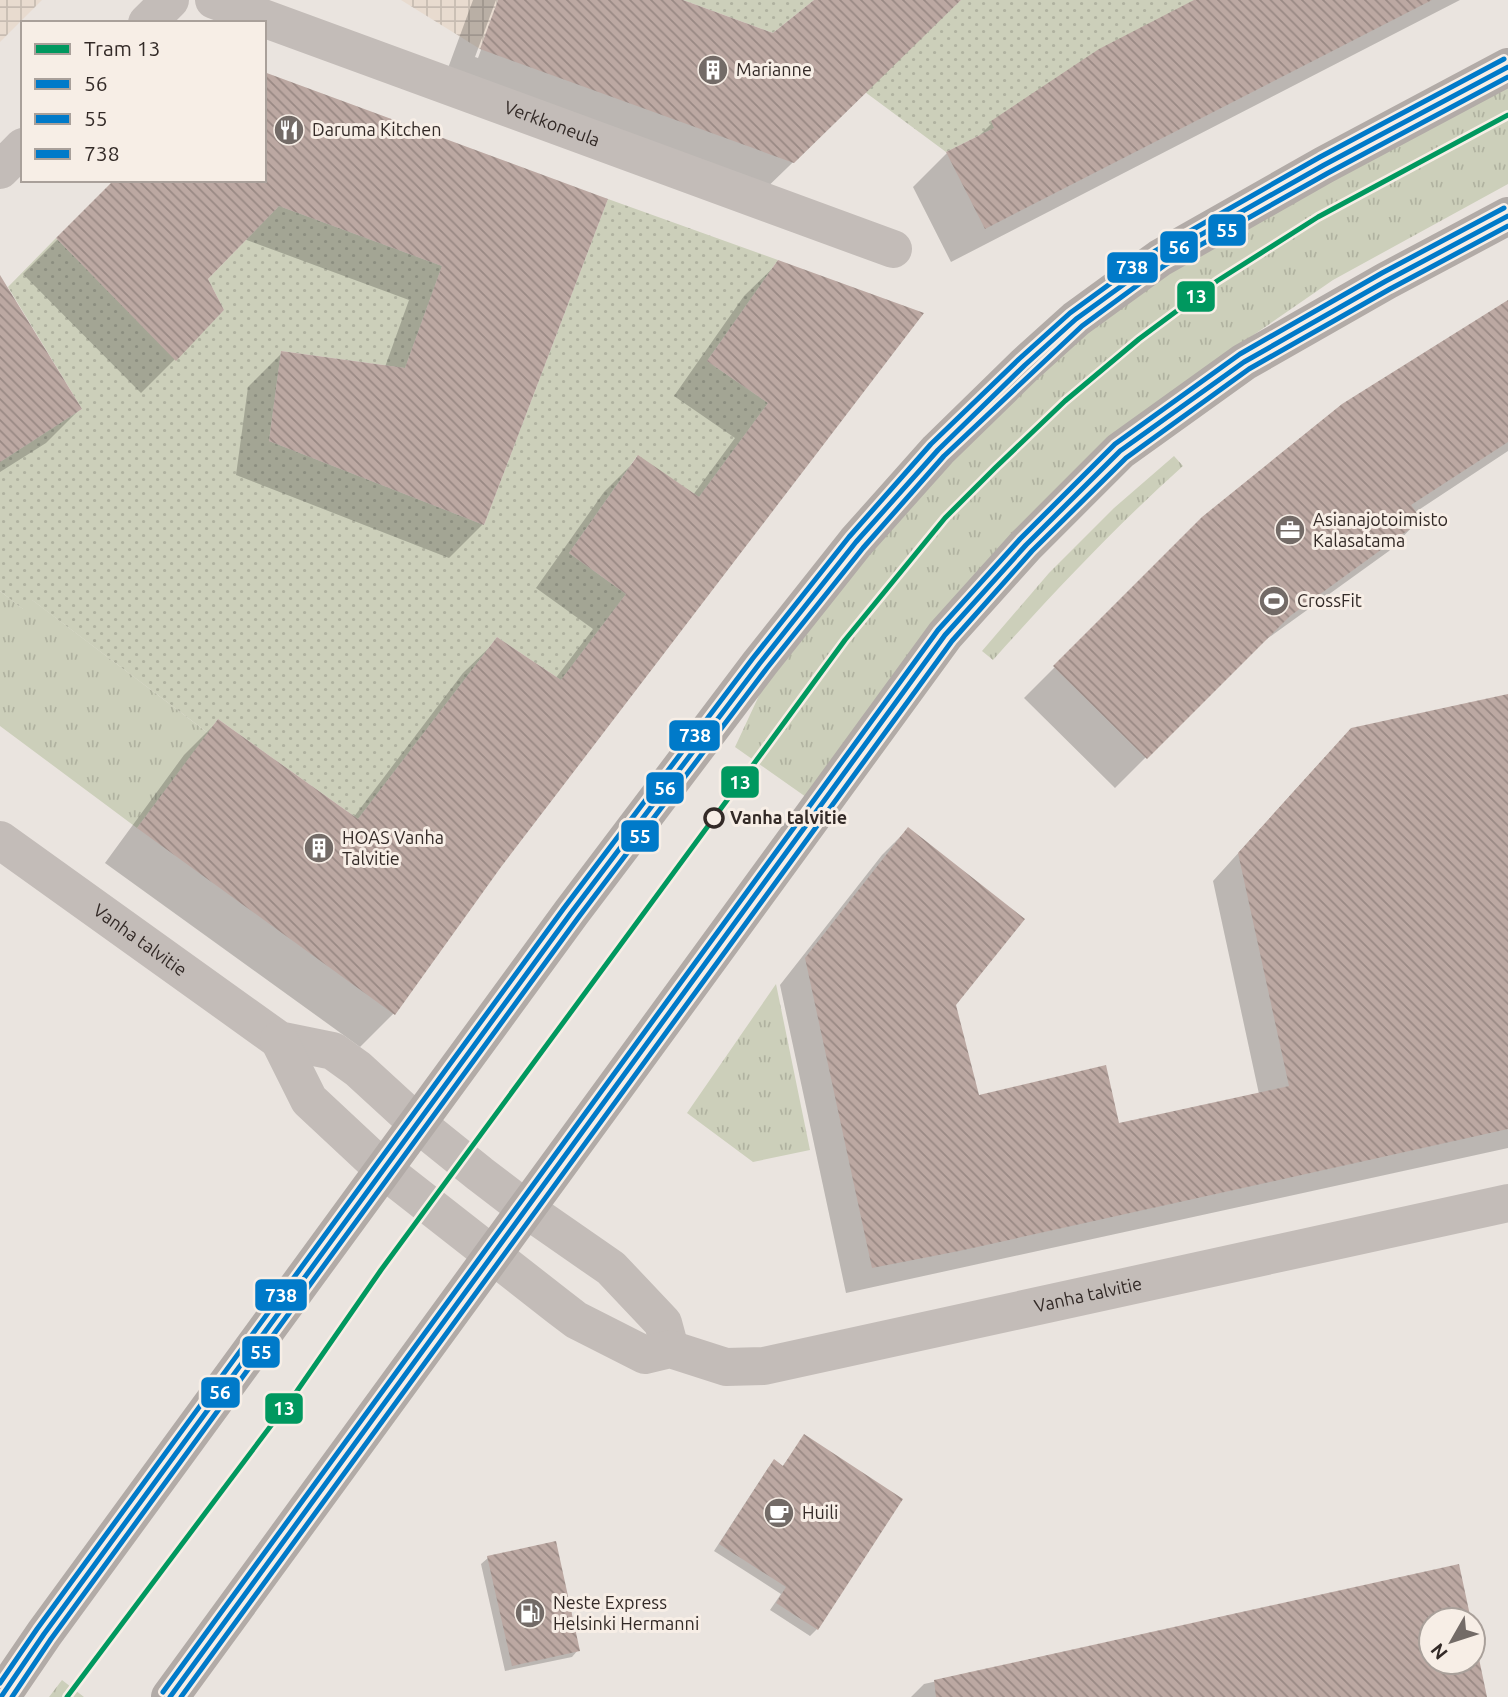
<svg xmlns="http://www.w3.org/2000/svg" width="1508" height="1697" font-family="Ubuntu,sans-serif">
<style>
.grass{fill:url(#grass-tufts)}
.garden{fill:url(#garden-dots)}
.plaza{fill:url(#plaza-grid)}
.shadow{fill:#0003}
.building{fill:url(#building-back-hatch)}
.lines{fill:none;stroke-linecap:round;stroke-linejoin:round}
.minor{stroke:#c3bcb8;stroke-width:38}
.major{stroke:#b2aba7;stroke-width:38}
.bus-1-casing{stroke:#f7eee6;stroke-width:10}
.bus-2-casing{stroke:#f7eee6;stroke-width:10}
.bus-3-casing{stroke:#f7eee6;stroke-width:10}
.bus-1{stroke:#007ac9;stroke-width:5}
.bus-2{stroke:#007ac9;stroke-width:5}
.bus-3{stroke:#007ac9;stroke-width:5}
.tram-1-casing{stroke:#f7eee6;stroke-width:10}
.tram-1{stroke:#00985f;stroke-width:5}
.stop-dot{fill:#f7eee6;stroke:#332a27;stroke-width:3.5}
.labels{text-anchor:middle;stroke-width:6;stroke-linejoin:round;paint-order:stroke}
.poi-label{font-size:18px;fill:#332a27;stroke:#f7eee6;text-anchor:start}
.street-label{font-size:18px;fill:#332a27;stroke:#f7eee6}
.stop-label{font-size:18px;font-weight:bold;fill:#332a27;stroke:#f7eee6;text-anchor:start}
.line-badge{stroke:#f7eee6;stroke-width:2.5}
.badge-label{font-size:19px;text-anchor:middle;font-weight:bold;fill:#fff}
</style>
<defs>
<pattern id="grass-tufts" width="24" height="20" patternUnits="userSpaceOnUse" patternTransform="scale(1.75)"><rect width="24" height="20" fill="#cccfba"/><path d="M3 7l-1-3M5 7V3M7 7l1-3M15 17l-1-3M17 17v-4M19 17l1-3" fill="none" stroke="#b0b2a0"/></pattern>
<pattern id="garden-dots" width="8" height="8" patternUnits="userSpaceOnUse" patternTransform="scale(1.75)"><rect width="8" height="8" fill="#cccfba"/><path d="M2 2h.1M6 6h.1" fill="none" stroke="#b0b2a0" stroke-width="1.8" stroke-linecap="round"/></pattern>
<pattern id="plaza-grid" width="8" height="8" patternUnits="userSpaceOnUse" patternTransform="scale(1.75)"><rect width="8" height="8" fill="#e8dbcf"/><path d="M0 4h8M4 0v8" fill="none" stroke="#c7bcb2"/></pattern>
<pattern id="building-back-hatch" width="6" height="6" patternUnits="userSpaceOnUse" patternTransform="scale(1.75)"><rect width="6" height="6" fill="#bca8a2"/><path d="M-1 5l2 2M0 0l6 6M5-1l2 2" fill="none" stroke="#998984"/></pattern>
</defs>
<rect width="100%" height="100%" fill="#eae4df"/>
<!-- grass -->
<path class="grass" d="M1508 82V184L1333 280 1223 356 806 797 735 747 763 687 845 580 955 451 1035 375 1159 276Z
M1174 456 1183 466C1115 527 1054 592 993 660L982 651 1049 573 1114 508Z
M0 591 23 609 31 599 208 733 137 828 0 726Z
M776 984 810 1150 753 1162 687 1113Z
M62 1680 84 1697H49Z"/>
<!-- garden -->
<path class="garden" d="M683 0H814L773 33Z
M961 0H1195L994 128 946 152 865 92Z
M608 199 778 260 707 361 768 403 699 497 637 456 569 553 626 594 561 680 497 637 358 819 218 719 208 733 32 600 24 610 0 591V462L82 409 8 287 56 238 176 360 224 310 208 279 279 206 442 266 405 368 281 351 269 441 484 525Z"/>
<!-- plaza -->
<path class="plaza" d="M0 0H42L0 42Z
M401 0H498L480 49Z"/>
<!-- shadow -->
<path class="shadow" d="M473 0H496L475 57 478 58 499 0H678L774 35 816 0H960L751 203 440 90Z
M1199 0H1460L951 262 913 187 947 153 977 138 992 123Z
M117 180 606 200 483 524 449 558 236 475 248 387 282 353 385 367 409 300 244 239 206 278 175 359 141 393 23 274Z
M779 262 921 314 500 866 394 1013 360 1047 105 863 184 755 218 721 353 818 463 673 498 639 555 679 593 629 536 588 604 492 638 458 693 495 735 438 674 396 744 296Z
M0 297 80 409 46 443 0 472Z
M1508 302V451L1414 513 1419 520 1389 551 1257 646 1115 788 1024 698 1203 519Z
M1508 696V1148L846 1293 780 985 882 855 908 829 978 1097 1117 1125 1259 1094 1213 881 1325 757Z
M804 1437 901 1500 817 1629 810 1636 770 1610 781 1594 714 1551 768 1468 774 1462 782 1467Z
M488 1558 578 1650 572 1657 505 1671 481 1564Z
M1458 1566 1469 1620H1431V1662H1473V1639L1485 1697H911L924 1684Z"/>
<!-- building -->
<path class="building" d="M498 0H683L773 33 814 0H961L794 163 480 49Z
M1194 0H1432L985 229 946 152 994 128 991 121 1099 49Z
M264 72 608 199 484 525 269 441 281 351 405 368 442 266 279 206 208 279 224 310 176 361 56 238 114 180H264Z
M778 260 924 313 501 867 395 1015 137 828 218 719 358 819 497 637 561 680 626 594 569 553 638 455 699 497 768 403 707 361Z
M0 275 82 409 0 462Z
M1508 300V442L1411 505 1422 520 1290 616 1147 759 1053 666 1202 517 1342 404Z
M1508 694V1129L959 1251 872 1268 805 958 908 827 1025 919 956 1005 979 1095 1106 1065 1119 1123 1289 1086 1238 853 1351 728Z
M804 1434 903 1499 818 1630 776 1603 786 1587 719 1544 774 1459 783 1466Z
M556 1541 580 1651 512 1666 487 1556Z
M1459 1564 1471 1620H1431V1662H1473V1630L1487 1697H936L934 1680Z"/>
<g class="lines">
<!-- minor -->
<g class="minor">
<path id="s1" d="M214 0 893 249"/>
<path d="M147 23 170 0"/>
<path d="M0 170 23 147"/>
<path id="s2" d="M0 840 279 1040 333 1051 358 1069 418 1124 480 1174 526 1209 611 1268 663 1323 670 1349"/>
<path id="s3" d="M279 1040 309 1100 384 1170 559 1307 576 1320 645 1355 670 1349 726 1367 764 1366 1508 1203"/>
</g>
<!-- major -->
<path class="major" d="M1 1697 44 1634 571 913 760 663 856 542 938 450 1025 365 1076 319 1160 258 1324 165 1508 67
M170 1697 945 635 1026 545 1120 451 1244 362 1386 281 1508 216"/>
<!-- bus-1 casing -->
<g class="bus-1-casing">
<path id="bus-1" d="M1 1697 44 1634 571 913 760 663 856 542 938 450 1025 365 1076 319 1160 258 1324 165 1508 67
M170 1697 945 635 1026 545 1120 451 1244 362 1386 281 1508 216"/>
</g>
<!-- bus-2 casing -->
<g class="bus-2-casing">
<path id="bus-2" d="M12 1697 51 1639 578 918 767 668 863 548 944 456 1082 326 1165 265 1328 173 1508 77
M181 1697 952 641 1032 551 1126 458 1249 369 1390 289 1508 226"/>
</g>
<!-- bus-3 casing -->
<g class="bus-3-casing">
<path id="bus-3" d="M0 1683 37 1629 564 908 753 658 849 537 931 444 1019 359 1070 313 1155 251 1320 157 1504 59
M163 1692 938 630 1020 539 1115 444 1240 354 1382 273 1504 208"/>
</g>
<!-- bus-1 -->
<use href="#bus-1" class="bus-1"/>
<!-- bus-2 -->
<use href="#bus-2" class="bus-2"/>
<!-- bus-3 -->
<use href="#bus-3" class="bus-3"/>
<!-- tram-1 casing -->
<g class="tram-1-casing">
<path id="tram-1" d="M67 1697 297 1391 381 1270 845 640 945 518 995 468 1065 401 1139 339 1217 281 1318 217 1508 115"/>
</g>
<!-- tram-1 -->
<use href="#tram-1" class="tram-1"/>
</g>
<!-- icons -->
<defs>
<g id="building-disc" transform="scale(1.575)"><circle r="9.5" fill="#736b67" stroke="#f7eee6"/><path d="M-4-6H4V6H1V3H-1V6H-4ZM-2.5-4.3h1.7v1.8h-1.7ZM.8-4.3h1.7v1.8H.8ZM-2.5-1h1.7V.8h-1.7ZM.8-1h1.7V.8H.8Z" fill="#fff"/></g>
<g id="restaurant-disc" transform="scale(1.575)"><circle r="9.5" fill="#736b67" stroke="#f7eee6"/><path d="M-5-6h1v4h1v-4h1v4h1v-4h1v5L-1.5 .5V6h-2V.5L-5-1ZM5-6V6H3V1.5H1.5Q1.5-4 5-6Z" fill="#fff"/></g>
<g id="office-disc" transform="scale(1.575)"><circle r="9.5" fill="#736b67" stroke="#f7eee6"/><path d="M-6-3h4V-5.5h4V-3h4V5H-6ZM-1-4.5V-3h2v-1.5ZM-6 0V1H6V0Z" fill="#fff"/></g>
<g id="stadium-disc" transform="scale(1.575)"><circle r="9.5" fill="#736b67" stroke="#f7eee6"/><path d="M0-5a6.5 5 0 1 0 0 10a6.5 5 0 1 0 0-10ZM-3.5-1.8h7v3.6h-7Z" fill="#fff"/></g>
<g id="cafe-disc" transform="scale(1.575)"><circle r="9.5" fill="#736b67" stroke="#f7eee6"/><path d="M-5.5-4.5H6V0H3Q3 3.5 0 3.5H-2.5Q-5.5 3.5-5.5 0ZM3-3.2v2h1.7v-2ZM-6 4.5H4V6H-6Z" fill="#fff"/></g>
<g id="fuel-disc" transform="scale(1.575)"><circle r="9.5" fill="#736b67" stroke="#f7eee6"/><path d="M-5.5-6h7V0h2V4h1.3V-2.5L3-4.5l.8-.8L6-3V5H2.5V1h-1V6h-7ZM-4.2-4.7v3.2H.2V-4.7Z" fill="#fff"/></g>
</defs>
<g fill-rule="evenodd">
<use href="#building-disc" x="713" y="70"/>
<use href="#restaurant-disc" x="289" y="130"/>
<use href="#office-disc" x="1290" y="530"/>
<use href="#stadium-disc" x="1274" y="601"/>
<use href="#building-disc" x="319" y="848"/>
<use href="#cafe-disc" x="779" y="1513"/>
<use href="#fuel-disc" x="530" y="1613"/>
</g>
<!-- markers -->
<circle class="stop-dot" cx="714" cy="818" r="9"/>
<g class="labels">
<!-- poi labels -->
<g class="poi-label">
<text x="736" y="76">Marianne</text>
<text x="312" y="136">Daruma Kitchen</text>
<text x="1313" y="526">Asianajotoimisto<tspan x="1313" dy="21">Kalasatama</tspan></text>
<text x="1297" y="607">CrossFit</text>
<text x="342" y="844">HOAS Vanha<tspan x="342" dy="21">Talvitie</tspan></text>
<text x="802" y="1519">Huili</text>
<text x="553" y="1609">Neste Express<tspan x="553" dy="21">Helsinki Hermanni</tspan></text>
</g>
<!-- street labels -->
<g class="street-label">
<text dy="6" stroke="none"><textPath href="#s1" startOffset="360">Verkkoneula</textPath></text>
<text dy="6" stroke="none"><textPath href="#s2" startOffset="172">Vanha talvitie</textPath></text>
<text dy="6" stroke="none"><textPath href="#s3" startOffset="945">Vanha talvitie</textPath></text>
</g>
<!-- stop labels -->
<g class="stop-label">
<text x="730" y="824">Vanha talvitie</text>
</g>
</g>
<g class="line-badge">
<rect x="1207" y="213" width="40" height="34" rx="7" fill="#007ac9"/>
<rect x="1159" y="230" width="40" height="34" rx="7" fill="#007ac9"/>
<rect x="1106" y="251" width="53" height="33" rx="7" fill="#007ac9"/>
<rect x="1176" y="280" width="40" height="33" rx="7" fill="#00985f"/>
<rect x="668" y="719" width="53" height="33" rx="7" fill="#007ac9"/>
<rect x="720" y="765" width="40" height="34" rx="7" fill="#00985f"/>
<rect x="645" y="771" width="40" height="34" rx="7" fill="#007ac9"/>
<rect x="620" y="819" width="40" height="34" rx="7" fill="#007ac9"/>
<rect x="254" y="1278" width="54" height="34" rx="7" fill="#007ac9"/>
<rect x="241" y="1335" width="40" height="34" rx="7" fill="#007ac9"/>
<rect x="200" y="1376" width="41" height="33" rx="7" fill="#007ac9"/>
<rect x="264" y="1392" width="40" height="33" rx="7" fill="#00985f"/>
</g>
<g class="badge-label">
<text x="1227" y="237">55</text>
<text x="1179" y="254">56</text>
<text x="1132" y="274">738</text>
<text x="1196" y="303">13</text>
<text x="695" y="742">738</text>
<text x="740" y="789">13</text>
<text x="665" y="795">56</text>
<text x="640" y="843">55</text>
<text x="281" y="1302">738</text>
<text x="261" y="1359">55</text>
<text x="220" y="1399">56</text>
<text x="284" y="1415">13</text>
</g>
<!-- legend -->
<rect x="21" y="21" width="245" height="161" fill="#f7eee6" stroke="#a9a09a" stroke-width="2"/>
<rect x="35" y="44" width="35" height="10" fill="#00985f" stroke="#a9a09a" stroke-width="2"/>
<text x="84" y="56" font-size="21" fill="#332a27">Tram 13</text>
<rect x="35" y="79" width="35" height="10" fill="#007ac9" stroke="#a9a09a" stroke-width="2"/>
<text x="84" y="91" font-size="21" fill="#332a27">56</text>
<rect x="35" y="114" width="35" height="10" fill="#007ac9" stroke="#a9a09a" stroke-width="2"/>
<text x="84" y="126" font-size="21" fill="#332a27">55</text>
<rect x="35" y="149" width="35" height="10" fill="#007ac9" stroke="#a9a09a" stroke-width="2"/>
<text x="84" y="161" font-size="21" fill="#332a27">738</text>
<!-- north arrow -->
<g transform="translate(1452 1641) rotate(231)"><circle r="33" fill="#f7eee6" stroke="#a9a09a" stroke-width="2"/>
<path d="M0-5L12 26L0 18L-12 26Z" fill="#736b67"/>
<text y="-10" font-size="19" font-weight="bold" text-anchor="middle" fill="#332a27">N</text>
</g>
</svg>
